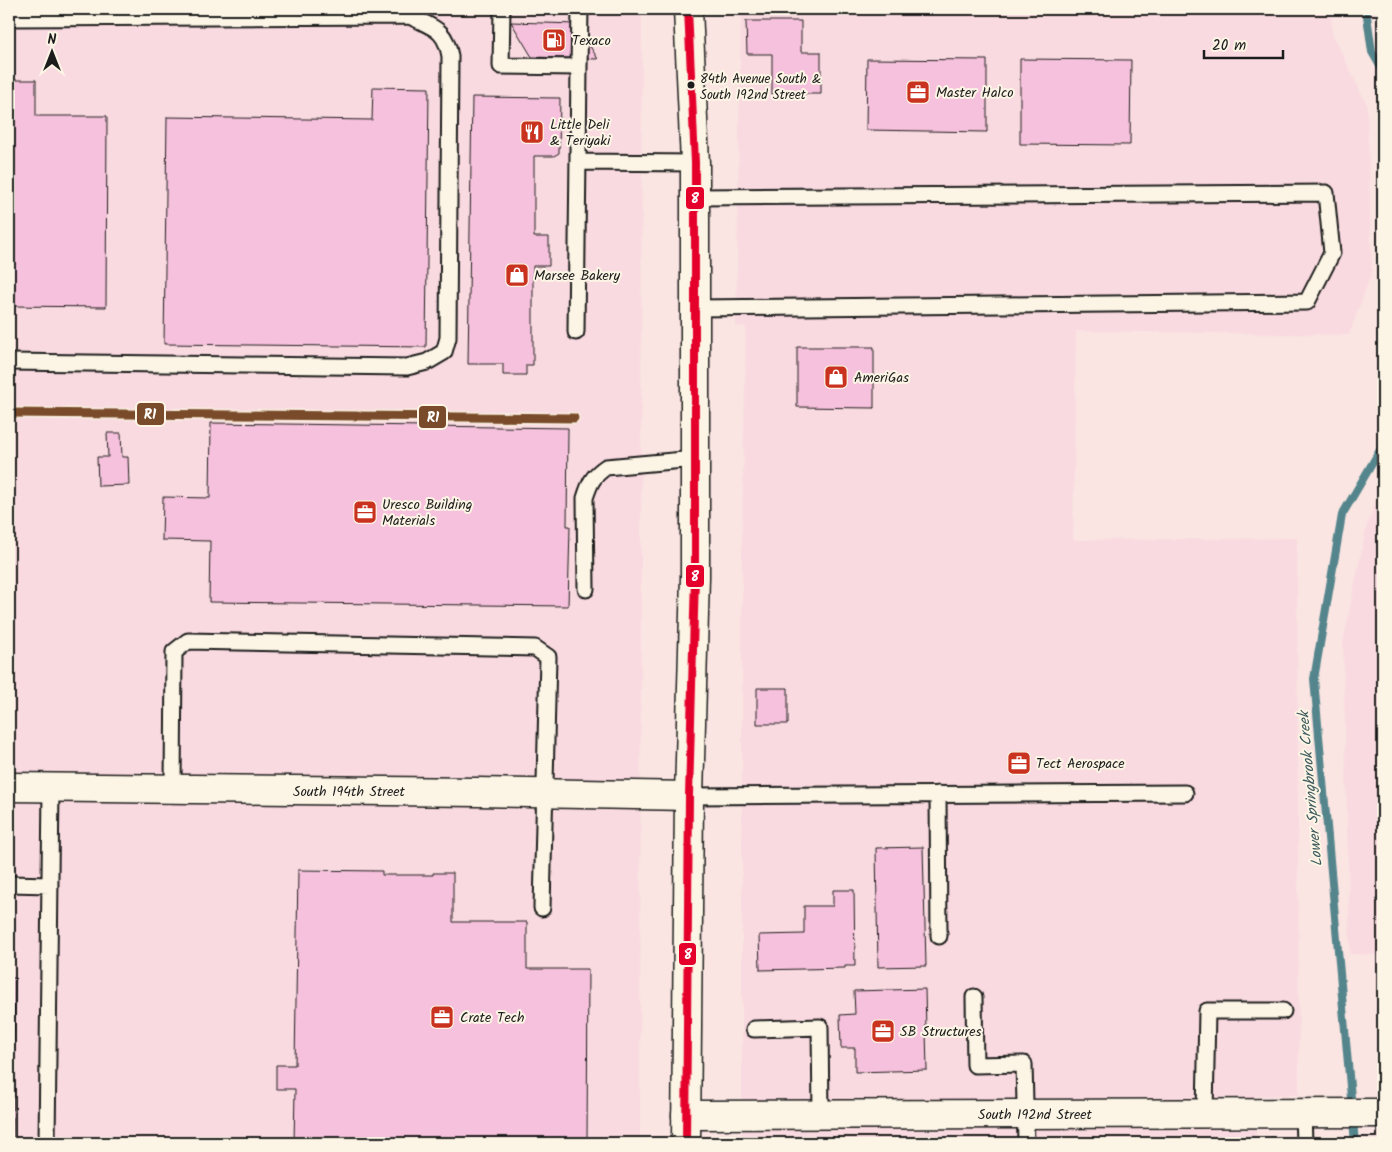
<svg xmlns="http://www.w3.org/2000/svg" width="1392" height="1152" font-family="Kalam,sans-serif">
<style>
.built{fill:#f9dae0}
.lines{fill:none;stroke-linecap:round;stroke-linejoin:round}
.stream{stroke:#55858c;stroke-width:8}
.building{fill:#f6c1dc;stroke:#1c1c1c}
.lane-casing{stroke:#1c1c1c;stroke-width:19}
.street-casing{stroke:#1c1c1c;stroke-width:31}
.secondary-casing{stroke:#1c1c1c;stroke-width:31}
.lane{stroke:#fcf5e5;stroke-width:15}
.street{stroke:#fcf5e5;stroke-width:28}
.secondary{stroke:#fcf5e5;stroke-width:28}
.bus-1-casing{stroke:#fcf5e5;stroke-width:11}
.bus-1{stroke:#e4002b;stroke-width:8}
.rail-1-casing{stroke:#fcf5e5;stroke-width:12}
.rail-1{stroke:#7a4b2a;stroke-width:9}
.bus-dot{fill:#1c1c1c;stroke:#fcf5e5;stroke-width:2}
.labels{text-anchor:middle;stroke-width:4;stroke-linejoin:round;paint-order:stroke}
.bus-label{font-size:13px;fill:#1c1c1c;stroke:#fcf5e5;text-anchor:start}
.poi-label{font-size:14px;fill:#1c1c1c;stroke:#fcf5e5;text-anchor:start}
.street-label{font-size:14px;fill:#1c1c1c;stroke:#fcf5e5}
.water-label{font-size:15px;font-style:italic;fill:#3d595d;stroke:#fcf5e5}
.line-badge{stroke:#fcf5e5;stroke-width:2}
.badge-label{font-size:14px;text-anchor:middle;font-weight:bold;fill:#fff}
</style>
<rect width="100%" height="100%" fill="#fae5e2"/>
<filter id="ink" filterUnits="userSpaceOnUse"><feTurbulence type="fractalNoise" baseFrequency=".02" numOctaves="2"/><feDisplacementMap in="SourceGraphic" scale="10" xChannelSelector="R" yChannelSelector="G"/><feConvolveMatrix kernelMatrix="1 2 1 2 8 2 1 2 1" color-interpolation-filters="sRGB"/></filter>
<g filter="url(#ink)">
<!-- built -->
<path class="built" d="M9 9H642L640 1143H9Z
M741 9H1331L1332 33 1367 105 1372 272 1349 335 1076 331 1073 540 1297 538 1299 1095 1256 1096V1143H742V542L746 327 736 326Z
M1383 481V955L1350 954 1343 642 1366 529Z"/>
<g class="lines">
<!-- stream -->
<path class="stream" d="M1366 9 1372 52 1383 71
M1355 1143 1314 679 1342 515 1383 445"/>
</g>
<!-- building -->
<path class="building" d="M746 21H801V52H821V94H772V54H747Z
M511 22 576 24 598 59 532 57Z
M867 59 987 60V132L866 130Z
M1020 59 1131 60 1130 145 1020 144Z
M9 80H36V116H107L106 307 9 306Z
M373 87 429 88 426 347 164 344 167 117 372 120Z
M472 97 560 98 559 153 554 156H534V237H549V266H533V365H526V375H503V364H468Z
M797 347H874V408L797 407Z
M211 423 568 428 567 526H570L568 606 209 602 210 541 162 540 163 497 210 498Z
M107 433H121L122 457H128L129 485 98 486 97 457H108Z
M757 688H788V724H757Z
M923 847 926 966 878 967 876 848Z
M298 870 382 871V875H433V873H453V922H527V969H588L587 1143H294L295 1089H276V1065H295Z
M833 890H854L855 966H845V968L760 970 759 935 804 934V906H833Z
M9 978H15L13 1143H9Z
M925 989 927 1070 855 1072V1048H841L840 1015 855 1014 854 991Z
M1271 1137 1280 1141 1279 1143H1269Z"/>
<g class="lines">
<!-- lane casing -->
<g class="lane-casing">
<path id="lane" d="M502 9 501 66 579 67 576 332
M9 18 410 16V9
M579 67 580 9
M578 162 695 163
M695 308 1307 302 1332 253 1326 193 695 197
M9 362 407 367 427 362 444 352 448 338 450 56C445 28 433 28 410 16
M586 589 585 498C590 482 593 476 606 467L695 459
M173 789 174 652 188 641 535 648 548 657 542 908
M938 794 939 936
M689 796 1185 793
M9 884 50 885
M974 997 975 1065 1024 1064 1026 1143
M754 1029 820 1027 821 1115
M1205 1113 1207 1011H1283
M1303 1113 1304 1143
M47 1143 51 788"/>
</g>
<!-- street casing -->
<g class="street-casing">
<path id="street" d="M9 787 478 792 689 796
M686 1115 1383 1113"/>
</g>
<!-- secondary casing -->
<g class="secondary-casing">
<path id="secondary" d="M686 1143 689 796 695 577V163L688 9"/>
</g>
<!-- lane -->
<use href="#lane" class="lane"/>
<!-- street -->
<use href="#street" class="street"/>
<!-- secondary -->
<use href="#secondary" class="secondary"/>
<!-- bus-1 casing -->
<g class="bus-1-casing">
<path id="bus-1" d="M686 1143 689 796 695 577V163L688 9"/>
</g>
<!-- bus-1 -->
<use href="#bus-1" class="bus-1"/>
<!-- rail-1 casing -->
<g class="rail-1-casing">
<path id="rail-1" d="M9 413 574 418"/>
</g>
<!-- rail-1 -->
<use href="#rail-1" class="rail-1"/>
</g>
</g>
<!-- icons -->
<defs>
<g id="fuel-square" transform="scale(1.25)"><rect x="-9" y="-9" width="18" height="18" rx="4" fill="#c8321e" stroke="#fcf5e5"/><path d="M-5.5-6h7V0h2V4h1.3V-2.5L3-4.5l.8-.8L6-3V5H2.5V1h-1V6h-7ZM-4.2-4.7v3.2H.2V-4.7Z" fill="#fff"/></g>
<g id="office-square" transform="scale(1.25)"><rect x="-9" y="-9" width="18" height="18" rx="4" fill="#c8321e" stroke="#fcf5e5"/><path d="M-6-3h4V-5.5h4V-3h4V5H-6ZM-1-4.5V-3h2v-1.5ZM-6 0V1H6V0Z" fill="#fff"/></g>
<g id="restaurant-square" transform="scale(1.25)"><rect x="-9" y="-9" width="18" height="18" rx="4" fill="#c8321e" stroke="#fcf5e5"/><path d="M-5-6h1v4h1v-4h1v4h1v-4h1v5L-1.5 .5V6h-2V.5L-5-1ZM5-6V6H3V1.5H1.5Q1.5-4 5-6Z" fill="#fff"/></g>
<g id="shop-square" transform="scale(1.25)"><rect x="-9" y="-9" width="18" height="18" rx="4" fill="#c8321e" stroke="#fcf5e5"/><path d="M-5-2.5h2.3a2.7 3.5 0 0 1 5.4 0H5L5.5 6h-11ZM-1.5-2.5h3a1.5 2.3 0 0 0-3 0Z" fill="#fff"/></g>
</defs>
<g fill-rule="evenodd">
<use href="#fuel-square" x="554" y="40"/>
<use href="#office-square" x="918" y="92"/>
<use href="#restaurant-square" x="532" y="132"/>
<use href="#shop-square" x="517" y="275"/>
<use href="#shop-square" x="836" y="377"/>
<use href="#office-square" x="365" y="512"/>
<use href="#office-square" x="1019" y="763"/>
<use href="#office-square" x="442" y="1017"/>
<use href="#office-square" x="883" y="1031"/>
</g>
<!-- markers -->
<circle class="bus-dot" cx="691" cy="85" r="4.5"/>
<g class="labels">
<!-- bus labels -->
<g class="bus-label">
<text x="700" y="83">84th Avenue South &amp;<tspan x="700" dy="16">South 192nd Street</tspan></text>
</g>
<!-- poi labels -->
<g class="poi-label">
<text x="572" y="45">Texaco</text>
<text x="936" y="97">Master Halco</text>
<text x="550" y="129">Little Deli<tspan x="550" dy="16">&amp; Teriyaki</tspan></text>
<text x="534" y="280">Marsee Bakery</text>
<text x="854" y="382">AmeriGas</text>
<text x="382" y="509">Uresco Building<tspan x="382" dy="16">Materials</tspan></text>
<text x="1036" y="768">Tect Aerospace</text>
<text x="460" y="1022">Crate Tech</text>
<text x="900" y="1036">SB Structures</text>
</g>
<!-- street labels -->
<g class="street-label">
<text x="349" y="796">South 194th Street</text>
<text x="1035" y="1119">South 192nd Street</text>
</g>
<!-- water labels -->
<g class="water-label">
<text transform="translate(1310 789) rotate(-95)" y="5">Lower Springbrook Creek</text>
</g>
</g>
<g class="line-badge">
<rect x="685" y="186" width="20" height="24" rx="5" fill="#e4002b"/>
<rect x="136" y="402" width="29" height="24" rx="5" fill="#7a4b2a"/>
<rect x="418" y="405" width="29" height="24" rx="5" fill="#7a4b2a"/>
<rect x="685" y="564" width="20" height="24" rx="5" fill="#e4002b"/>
<rect x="678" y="942" width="19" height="24" rx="5" fill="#e4002b"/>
</g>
<g class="badge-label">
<text x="695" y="203">8</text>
<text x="150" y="419">R1</text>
<text x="433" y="422">R1</text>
<text x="695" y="581">8</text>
<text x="688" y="959">8</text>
</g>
<!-- margin -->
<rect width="1392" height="1152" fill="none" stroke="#fcf5e5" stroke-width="30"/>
<rect x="15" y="15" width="1362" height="1122" fill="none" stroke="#1c1c1c" stroke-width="2" filter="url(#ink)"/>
<!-- north arrow -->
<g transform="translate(52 52)" stroke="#fcf5e5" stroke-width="4" paint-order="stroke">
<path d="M0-4L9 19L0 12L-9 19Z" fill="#1c1c1c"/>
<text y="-8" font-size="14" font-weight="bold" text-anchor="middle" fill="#1c1c1c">N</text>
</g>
<!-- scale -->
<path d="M1204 50v8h79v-8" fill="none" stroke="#1c1c1c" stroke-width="2.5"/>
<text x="1212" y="50" font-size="15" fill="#1c1c1c" stroke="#fcf5e5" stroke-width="4" paint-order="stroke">20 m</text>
</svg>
